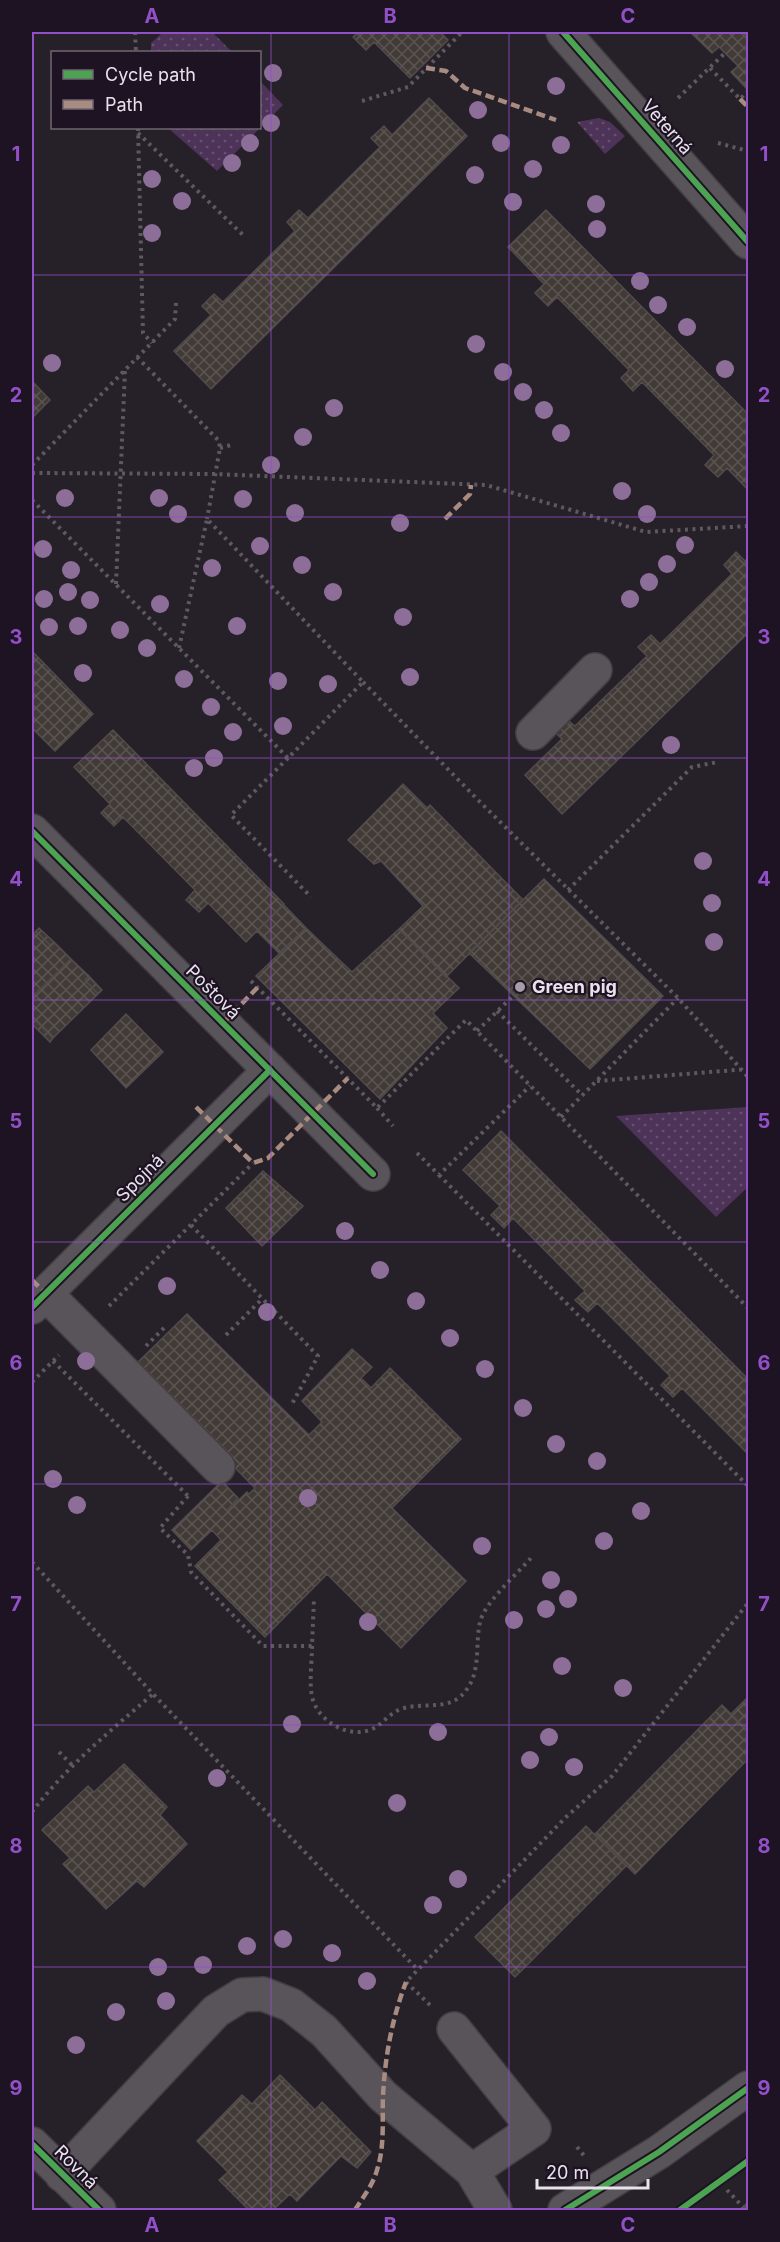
<svg xmlns="http://www.w3.org/2000/svg" width="780" height="2242" font-family="Inter,sans-serif">
<style>
.green{fill:url(#green-dots)}
.building{fill:url(#building-cross-hatch);stroke:#514b4c;stroke-width:1.5}
.lines{fill:none;stroke-linecap:round;stroke-linejoin:round}
.minor-casing{stroke:#433d44;stroke-width:36}
.path{stroke:#5d595f;stroke-width:4;stroke-dasharray:3 4.5;stroke-linecap:butt}
.minor{stroke:#58545a;stroke-width:33}
.quiet{stroke:#a88b81;stroke-width:4.5;stroke-dasharray:9 4.5;stroke-linecap:butt}
.cycleway-casing{stroke:#1d1322;stroke-width:10}
.cycleway{stroke:#4ca352;stroke-width:6}
.tree{fill:#8c6e99}
.grid{fill:none;stroke:#9150c8;stroke-width:1.5;stroke-opacity:0.55}
.poi-dot{fill:#a59ea8;stroke:#1d1322;stroke-width:2}
.labels{text-anchor:middle;stroke-width:4.5;stroke-linejoin:round;paint-order:stroke}
.street-label{font-size:18px;fill:#e9e2ed;stroke:#1d1322}
.poi-label{font-size:18px;font-weight:bold;fill:#e9e2ed;stroke:#1d1322;text-anchor:start}
.neatline{fill:none;stroke:#9150c8;stroke-width:2}
.grid-label{font-size:20px;text-anchor:middle;font-weight:bold;fill:#9150c8}
</style>
<defs>
<pattern id="green-dots" width="8" height="8" patternUnits="userSpaceOnUse" patternTransform="scale(1.5)"><rect width="8" height="8" fill="#4d3358"/><path d="M2 2h.1M6 6h.1" fill="none" stroke="#675070" stroke-width="1.8" stroke-linecap="round"/></pattern>
<pattern id="building-cross-hatch" width="8" height="8" patternUnits="userSpaceOnUse" patternTransform="scale(1.5)"><rect width="8" height="8" fill="#413a36"/><path d="M0 0l8 8M0 8l8-8" fill="none" stroke="#5c5653"/></pattern>
</defs>
<rect width="100%" height="100%" fill="#262028"/>
<!-- green -->
<path class="green" d="M163 32H212L232 52H151V43Z
M260 81 283 105 217 171 168 128H260Z
M599 118 610 122 625 136 605 154 577 122Z
M748 1107V1187L716 1217 616 1116Z"/>
<!-- building -->
<path class="building" d="M358 32H440L448 40 410 78 374 42 366 50 353 37Z
M690 32H748V90L731 72 738 66 719 47 712 53Z
M429 98 467 136 211 389 174 351 211 315 202 306 214 294 223 302 295 231 287 222 299 210 308 218 380 147 371 138 384 126 392 135Z
M546 210 748 414V490L727 468 718 477 705 465 714 455 642 382 633 391 621 378 629 370 557 297 548 306 535 293 544 284 508 247Z
M32 381 50 400 32 418Z
M736 552 745 561 748 558V633L562 814 525 775 562 739 553 730 565 718 575 726 647 656 638 647 651 635 660 644 732 574 724 565Z
M32 651 93 714 55 751 32 728Z
M113 730 284 904 246 942 208 903 199 912 186 900 195 890 123 817 114 826 101 813 110 804 74 767Z
M403 784 427 808 430 805 523 900 446 977 399 929 423 906 381 861 374 864 348 840Z
M544 879 663 996 590 1069 469 953Z
M284 905 306 928 279 953 257 931Z
M39 928 55 943 51 946 36 931Z
M306 928 352 972 399 929 459 988 433 1013 447 1028 380 1099 256 976Z
M36 931 51 946 55 943 71 959 32 997V936Z
M71 959 89 976 85 980 98 994 53 1038 32 1017V997Z
M89 976 102 990 98 994 85 980Z
M126 1014 163 1052 126 1088 91 1050Z
M32 1017 53 1038 50 1042 32 1024Z
M501 1131 748 1379V1454L682 1388 673 1397 661 1385 670 1376 597 1303 588 1312 575 1300 585 1291 513 1218 504 1228 491 1215 500 1206 463 1170Z
M263 1171 303 1206 262 1246 226 1208Z
M187 1314 309 1435 322 1422 302 1401 352 1349 372 1367 361 1378 371 1388 390 1368 461 1439 392 1508 466 1581 401 1648 327 1574 265 1637 195 1566 221 1540 212 1530 191 1550 172 1530 222 1481 238 1498 227 1511 247 1492 249 1494 255 1488 134 1366Z
M748 1697V1731L731 1714Z
M722 1705 748 1731V1759L635 1874 595 1834Z
M124 1764 167 1807 160 1815 187 1844 144 1887 137 1881 106 1909 63 1864 70 1858 42 1830 88 1786 94 1792Z
M586 1826 626 1866 515 1977 475 1937Z
M280 2075 315 2110 322 2102 371 2152 357 2168 341 2156 297 2201 290 2194 273 2210H249L219 2180 228 2172 197 2141 242 2095 252 2104Z
M748 2202V2210H739L743 2207Z"/>
<g class="lines">
<!-- minor casing -->
<g class="minor-casing">
<path id="minor" d="M563 32 748 242
M533 733 595 670
M32 831 373 1174
M46 1294 218 1467
M32 1307 270 1070
M454 2029 534 2129 472 2171
M32 2144 99 2210
M62 2175 216 2011 242 1995 263 1994 291 2005 324 2031 383 2096 472 2171 495 2210
M565 2210 659 2152 748 2088"/>
</g>
<!-- path -->
<path class="path" d="M135 32 136 52
M710 68 740 99 747 92
M678 98 725 53
M362 101 408 87 462 32
M138 128 143 333 152 343
M138 133 243 235
M718 143 748 151
M137 357 219 441 220 448 207 519
M220 448 231 445
M32 465 175 319 176 303
M32 473 214 474 486 485 646 532 748 526
M32 500 288 758 363 682 207 519 179 648
M116 584 125 370
M363 682 478 800 678 998 748 1077
M288 758 231 815 311 897
M568 890 692 767 718 762
M251 981 377 1108 466 1020 748 1308
M497 1011 582 1095
M477 1031 514 995
M597 1081 748 1069
M377 1108 393 1126
M561 1117 678 998
M417 1153 439 1175 530 1086
M439 1175 748 1486
M191 1225 318 1356 292 1404
M109 1306 253 1163
M226 1335 263 1298
M146 1346 165 1327
M53 1361 188 1496
M32 1382 59 1355
M188 1496 160 1528 188 1555 191 1572 263 1646H312L314 1598
M32 1562 153 1694 418 1970
M312 1646C312 1662 309 1681 312 1697 318 1721 347 1738 370 1730 383 1725 389 1712 404 1708 426 1702 452 1712 467 1689 481 1670 475 1644 480 1622 485 1602 517 1574 531 1558
M59 1752 73 1766
M32 1812C66 1767 110 1731 153 1694
M430 2005 406 1982 566 1817 612 1776 748 1603
M577 2147 586 2158
M727 2190 743 2207"/>
<!-- minor -->
<use href="#minor" class="minor"/>
<!-- quiet -->
<path class="quiet" d="M426 68 446 71 465 88 556 120
M740 99 748 107
M445 519 470 494 471 485
M223 1023 258 987
M196 1107 253 1163 268 1158 348 1078
M32 1280 46 1294
M355 2210C363 2197 373 2185 377 2170 385 2146 382 2120 383 2096 385 2056 392 2019 406 1982"/>
<!-- cycleway casing -->
<g class="cycleway-casing">
<path id="cycleway" d="M563 32 748 242
M32 831 373 1174
M32 1307 270 1070
M32 2144 99 2210
M565 2210 659 2152 748 2088
M680 2210 748 2161"/>
</g>
<!-- cycleway -->
<use href="#cycleway" class="cycleway"/>
</g>
<!-- trees -->
<g class="tree">
<circle cx="273" cy="73" r="9"/>
<circle cx="556" cy="86" r="9"/>
<circle cx="478" cy="110" r="9"/>
<circle cx="271" cy="123" r="9"/>
<circle cx="250" cy="143" r="9"/>
<circle cx="501" cy="143" r="9"/>
<circle cx="561" cy="145" r="9"/>
<circle cx="232" cy="163" r="9"/>
<circle cx="533" cy="169" r="9"/>
<circle cx="475" cy="175" r="9"/>
<circle cx="152" cy="179" r="9"/>
<circle cx="182" cy="201" r="9"/>
<circle cx="513" cy="202" r="9"/>
<circle cx="596" cy="204" r="9"/>
<circle cx="597" cy="229" r="9"/>
<circle cx="152" cy="233" r="9"/>
<circle cx="640" cy="281" r="9"/>
<circle cx="658" cy="305" r="9"/>
<circle cx="687" cy="327" r="9"/>
<circle cx="476" cy="344" r="9"/>
<circle cx="52" cy="363" r="9"/>
<circle cx="725" cy="369" r="9"/>
<circle cx="503" cy="372" r="9"/>
<circle cx="523" cy="392" r="9"/>
<circle cx="334" cy="408" r="9"/>
<circle cx="544" cy="410" r="9"/>
<circle cx="561" cy="433" r="9"/>
<circle cx="303" cy="437" r="9"/>
<circle cx="271" cy="465" r="9"/>
<circle cx="622" cy="491" r="9"/>
<circle cx="65" cy="498" r="9"/>
<circle cx="159" cy="498" r="9"/>
<circle cx="243" cy="499" r="9"/>
<circle cx="295" cy="513" r="9"/>
<circle cx="178" cy="514" r="9"/>
<circle cx="647" cy="514" r="9"/>
<circle cx="400" cy="523" r="9"/>
<circle cx="685" cy="545" r="9"/>
<circle cx="260" cy="546" r="9"/>
<circle cx="43" cy="549" r="9"/>
<circle cx="667" cy="564" r="9"/>
<circle cx="302" cy="565" r="9"/>
<circle cx="212" cy="568" r="9"/>
<circle cx="71" cy="570" r="9"/>
<circle cx="649" cy="582" r="9"/>
<circle cx="68" cy="592" r="9"/>
<circle cx="333" cy="592" r="9"/>
<circle cx="44" cy="599" r="9"/>
<circle cx="630" cy="599" r="9"/>
<circle cx="90" cy="600" r="9"/>
<circle cx="160" cy="604" r="9"/>
<circle cx="403" cy="617" r="9"/>
<circle cx="78" cy="626" r="9"/>
<circle cx="237" cy="626" r="9"/>
<circle cx="49" cy="627" r="9"/>
<circle cx="120" cy="630" r="9"/>
<circle cx="147" cy="648" r="9"/>
<circle cx="83" cy="673" r="9"/>
<circle cx="410" cy="677" r="9"/>
<circle cx="184" cy="679" r="9"/>
<circle cx="278" cy="681" r="9"/>
<circle cx="328" cy="684" r="9"/>
<circle cx="211" cy="707" r="9"/>
<circle cx="283" cy="726" r="9"/>
<circle cx="233" cy="732" r="9"/>
<circle cx="671" cy="745" r="9"/>
<circle cx="214" cy="758" r="9"/>
<circle cx="194" cy="768" r="9"/>
<circle cx="703" cy="861" r="9"/>
<circle cx="712" cy="903" r="9"/>
<circle cx="714" cy="942" r="9"/>
<circle cx="345" cy="1231" r="9"/>
<circle cx="380" cy="1270" r="9"/>
<circle cx="167" cy="1286" r="9"/>
<circle cx="416" cy="1301" r="9"/>
<circle cx="267" cy="1312" r="9"/>
<circle cx="450" cy="1338" r="9"/>
<circle cx="86" cy="1361" r="9"/>
<circle cx="485" cy="1369" r="9"/>
<circle cx="523" cy="1408" r="9"/>
<circle cx="556" cy="1444" r="9"/>
<circle cx="597" cy="1461" r="9"/>
<circle cx="53" cy="1479" r="9"/>
<circle cx="308" cy="1498" r="9"/>
<circle cx="77" cy="1505" r="9"/>
<circle cx="641" cy="1511" r="9"/>
<circle cx="604" cy="1541" r="9"/>
<circle cx="482" cy="1546" r="9"/>
<circle cx="551" cy="1580" r="9"/>
<circle cx="568" cy="1599" r="9"/>
<circle cx="546" cy="1609" r="9"/>
<circle cx="514" cy="1620" r="9"/>
<circle cx="368" cy="1622" r="9"/>
<circle cx="562" cy="1666" r="9"/>
<circle cx="623" cy="1688" r="9"/>
<circle cx="292" cy="1724" r="9"/>
<circle cx="438" cy="1732" r="9"/>
<circle cx="549" cy="1737" r="9"/>
<circle cx="530" cy="1760" r="9"/>
<circle cx="574" cy="1767" r="9"/>
<circle cx="217" cy="1778" r="9"/>
<circle cx="397" cy="1803" r="9"/>
<circle cx="458" cy="1879" r="9"/>
<circle cx="433" cy="1905" r="9"/>
<circle cx="283" cy="1939" r="9"/>
<circle cx="247" cy="1946" r="9"/>
<circle cx="332" cy="1953" r="9"/>
<circle cx="203" cy="1965" r="9"/>
<circle cx="158" cy="1967" r="9"/>
<circle cx="367" cy="1981" r="9"/>
<circle cx="166" cy="2001" r="9"/>
<circle cx="116" cy="2012" r="9"/>
<circle cx="76" cy="2045" r="9"/>
</g>
<!-- grid -->
<path class="grid" d="M271 32V2210M509 32V2210M32 275H748M32 517H748M32 758H748M32 1000H748M32 1242H748M32 1484H748M32 1725H748M32 1967H748"/>
<!-- markers -->
<circle class="poi-dot" cx="520" cy="987" r="6"/>
<g class="labels">
<!-- street labels -->
<g class="street-label">
<text transform="translate(667 127) rotate(49)" y="6">Veterná</text>
<text transform="translate(213 992) rotate(45)" y="6">Poštová</text>
<text transform="translate(140 1178) rotate(-45)" y="6">Spojná</text>
<text transform="translate(76 2167) rotate(45)" y="6">Rovná</text>
</g>
<!-- poi labels -->
<g class="poi-label">
<text x="532" y="993">Green pig</text>
</g>
</g>
<!-- border -->
<rect width="780" height="2242" fill="none" stroke="#1d1322" stroke-width="66"/>
<!-- legend -->
<rect x="51" y="51" width="210" height="78" fill="#1d1322" stroke="#6f6673" stroke-width="1.5"/>
<rect x="63" y="70" width="30" height="9" fill="#4ca352" stroke="#6f6673" stroke-width="1.5"/>
<text x="105" y="81" font-size="18" fill="#e9e2ed">Cycle path</text>
<rect x="63" y="100" width="30" height="9" fill="#a88b81" stroke="#6f6673" stroke-width="1.5"/>
<text x="105" y="111" font-size="18" fill="#e9e2ed">Path</text>
<!-- scale -->
<path d="M537 2179v9h111v-9" fill="none" stroke="#e9e2ed" stroke-width="3"/>
<text x="546" y="2179" font-size="18" fill="#e9e2ed" stroke="#1d1322" stroke-width="4.5" paint-order="stroke">20 m</text>
<rect x="33" y="33" width="714" height="2176" class="neatline"/>
<g class="grid-label">
<text x="152" y="23">A</text>
<text x="390" y="23">B</text>
<text x="628" y="23">C</text>
<text x="16" y="161">1</text>
<text x="764" y="161">1</text>
<text x="16" y="402">2</text>
<text x="764" y="402">2</text>
<text x="16" y="644">3</text>
<text x="764" y="644">3</text>
<text x="16" y="886">4</text>
<text x="764" y="886">4</text>
<text x="16" y="1128">5</text>
<text x="764" y="1128">5</text>
<text x="16" y="1370">6</text>
<text x="764" y="1370">6</text>
<text x="16" y="1611">7</text>
<text x="764" y="1611">7</text>
<text x="16" y="1853">8</text>
<text x="764" y="1853">8</text>
<text x="16" y="2095">9</text>
<text x="764" y="2095">9</text>
<text x="152" y="2232">A</text>
<text x="390" y="2232">B</text>
<text x="628" y="2232">C</text>
</g>
</svg>
